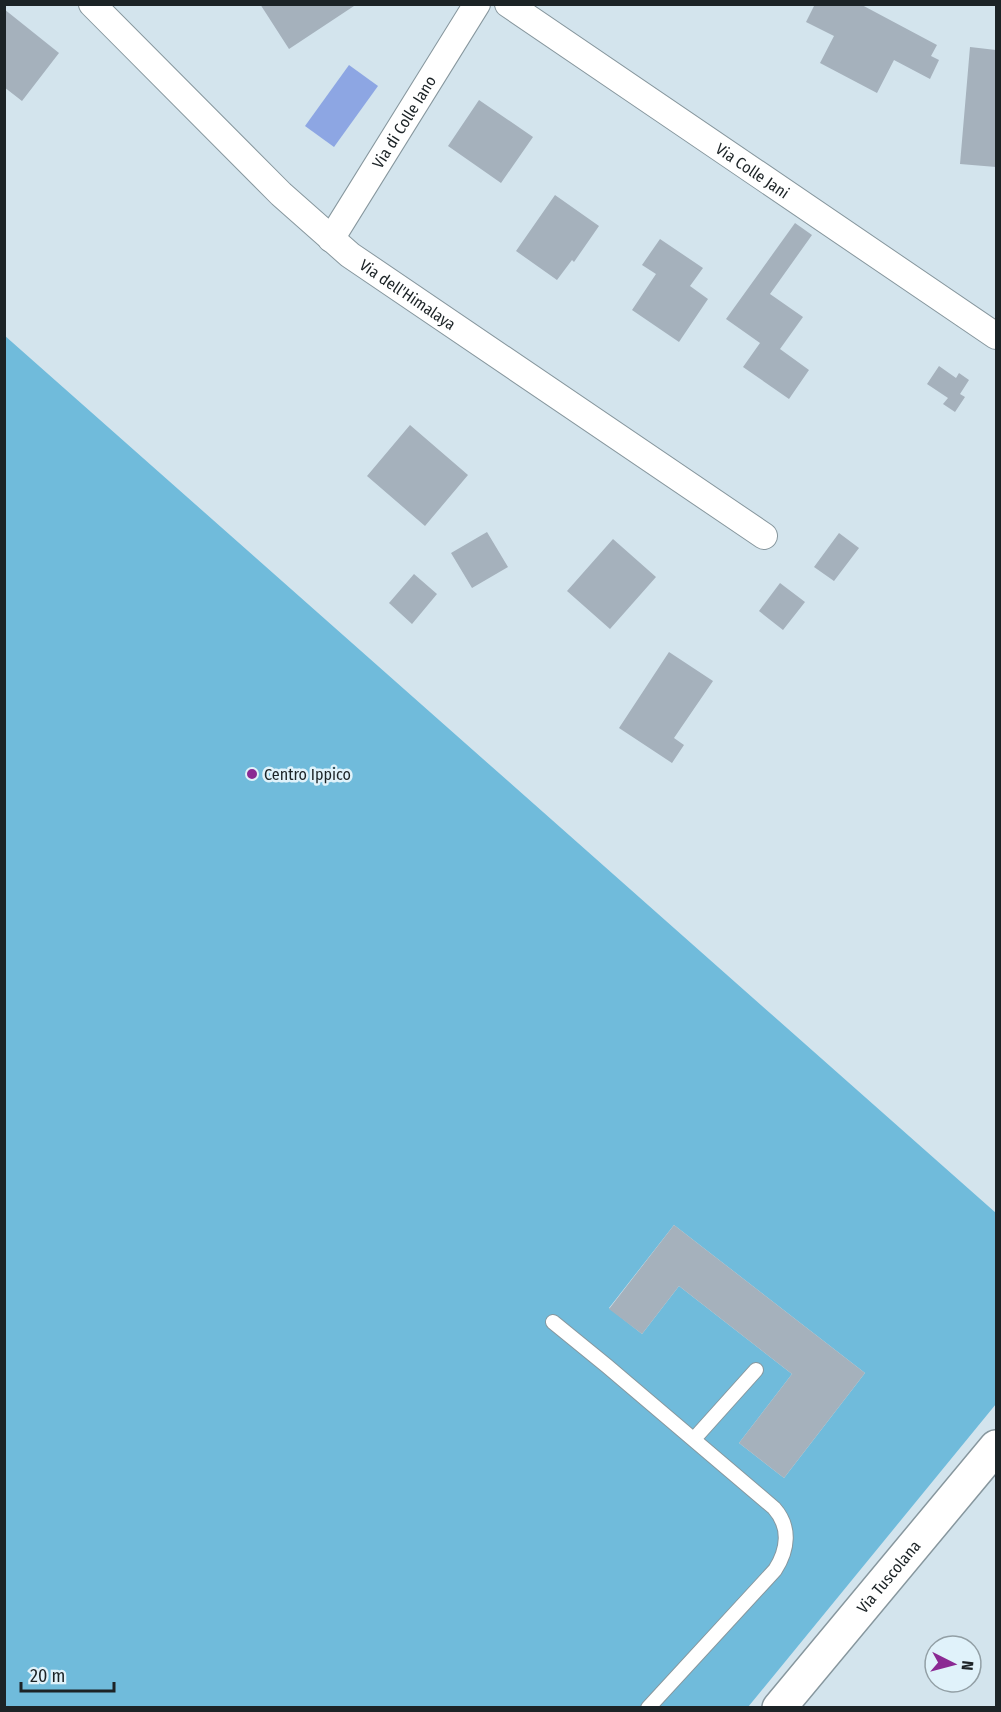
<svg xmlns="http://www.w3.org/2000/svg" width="1001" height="1712" font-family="'Fira Sans Condensed',sans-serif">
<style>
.green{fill:#70bbdb;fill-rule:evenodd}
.water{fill:#8da6e3}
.building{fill:#a5b1bc}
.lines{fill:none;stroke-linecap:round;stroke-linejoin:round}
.lane-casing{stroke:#87979e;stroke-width:16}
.street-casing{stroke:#87979e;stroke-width:28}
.secondary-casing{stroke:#87979e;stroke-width:36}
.lane{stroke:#fff;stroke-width:14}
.street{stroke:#fff;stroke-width:26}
.secondary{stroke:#fff;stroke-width:33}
.poi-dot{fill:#8b2a93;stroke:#e0f2fa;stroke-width:2}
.labels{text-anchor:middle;stroke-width:5;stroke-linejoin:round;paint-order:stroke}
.street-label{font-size:16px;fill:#1c2326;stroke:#e0f2fa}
.poi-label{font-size:16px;fill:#1c2326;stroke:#e0f2fa;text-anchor:start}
</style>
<rect width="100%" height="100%" fill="#d3e4ed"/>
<!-- green -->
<path class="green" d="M4 335 996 1213V1404L748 1707H5ZM674 1225 865 1373 784 1478 739 1443 792 1374 679 1286 642 1334 609 1308Z"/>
<!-- water -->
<path class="water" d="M349 65 378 86 334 147 305 126Z"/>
<!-- building -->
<path class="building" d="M260 4H357L289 49Z
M815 4H860L937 45 931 56 939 60 930 79 894 60 877 93 820 63 834 36 806 22Z
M4 9 59 53 22 101 4 87Z
M970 47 996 50V167L960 164Z
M479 100 533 137 501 183 448 146Z
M555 195 599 226 574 262 572 260 557 280 516 251Z
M795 223 812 235 770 294 803 317 780 349 809 370 789 399 743 367 760 343 726 319Z
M660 239 703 268 690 286 708 299 679 342 632 310 656 274 642 265Z
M939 366 956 378 959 373 969 380 960 394 965 397 955 412 943 404 948 398 927 384Z
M410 425 468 475 425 526 367 476Z
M487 532 508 567 472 588 451 553Z
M839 533 859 548 834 581 814 567Z
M613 539 656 577 610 629 567 591Z
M414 574 437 594 412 624 389 603Z
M780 583 805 602 783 630 759 611Z
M669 652 713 681 674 738 684 745 672 763 619 728Z
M674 1225 865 1373 784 1478 739 1443 792 1374 679 1286 642 1334 609 1309Z"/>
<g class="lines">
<!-- lane casing -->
<g class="lane-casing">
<path id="lane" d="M553 1322 607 1366 774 1508C791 1527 788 1550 775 1570L648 1708
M694 1439 756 1370"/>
</g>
<!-- street casing -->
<g class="street-casing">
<g id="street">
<path id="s1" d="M92 4 281 194 350 255 764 536"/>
<path id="s2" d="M508 4 996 336"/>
<path id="s3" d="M331 239 477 4"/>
</g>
</g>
<!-- secondary casing -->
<g class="secondary-casing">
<g id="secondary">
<path id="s4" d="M779 1708 996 1447"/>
</g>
</g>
<!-- lane -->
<use href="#lane" class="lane"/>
<!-- street -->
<use href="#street" class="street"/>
<!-- secondary -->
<use href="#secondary" class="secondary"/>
</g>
<!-- markers -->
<circle class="poi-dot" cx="252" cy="774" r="6"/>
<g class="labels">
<!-- street labels -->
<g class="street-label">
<text dy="6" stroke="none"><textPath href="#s3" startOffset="138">Via di Colle Iano</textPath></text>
<text dy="6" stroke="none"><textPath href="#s2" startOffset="296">Via Colle Jani</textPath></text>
<text dy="6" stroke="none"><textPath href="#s1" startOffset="430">Via dell'Himalaya</textPath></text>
<text dy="6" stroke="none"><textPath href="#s4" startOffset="171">Via Tuscolana</textPath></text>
</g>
<!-- poi labels -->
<g class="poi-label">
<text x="264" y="780">Centro Ippico</text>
</g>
</g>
<!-- border -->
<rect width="1001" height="1712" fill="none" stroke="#1c2326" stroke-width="12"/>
<!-- north arrow -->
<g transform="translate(953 1664) rotate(96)"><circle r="28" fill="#e0f2fa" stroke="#929fa5" stroke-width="1.5"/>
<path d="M0-4.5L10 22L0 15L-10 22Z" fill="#8b2a93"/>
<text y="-9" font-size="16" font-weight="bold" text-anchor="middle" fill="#1c2326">N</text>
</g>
<!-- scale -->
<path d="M21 1682v9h93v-9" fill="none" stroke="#1c2326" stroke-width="3"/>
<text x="30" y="1682" font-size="18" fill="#1c2326" stroke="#e0f2fa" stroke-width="4.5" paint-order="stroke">20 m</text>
</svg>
